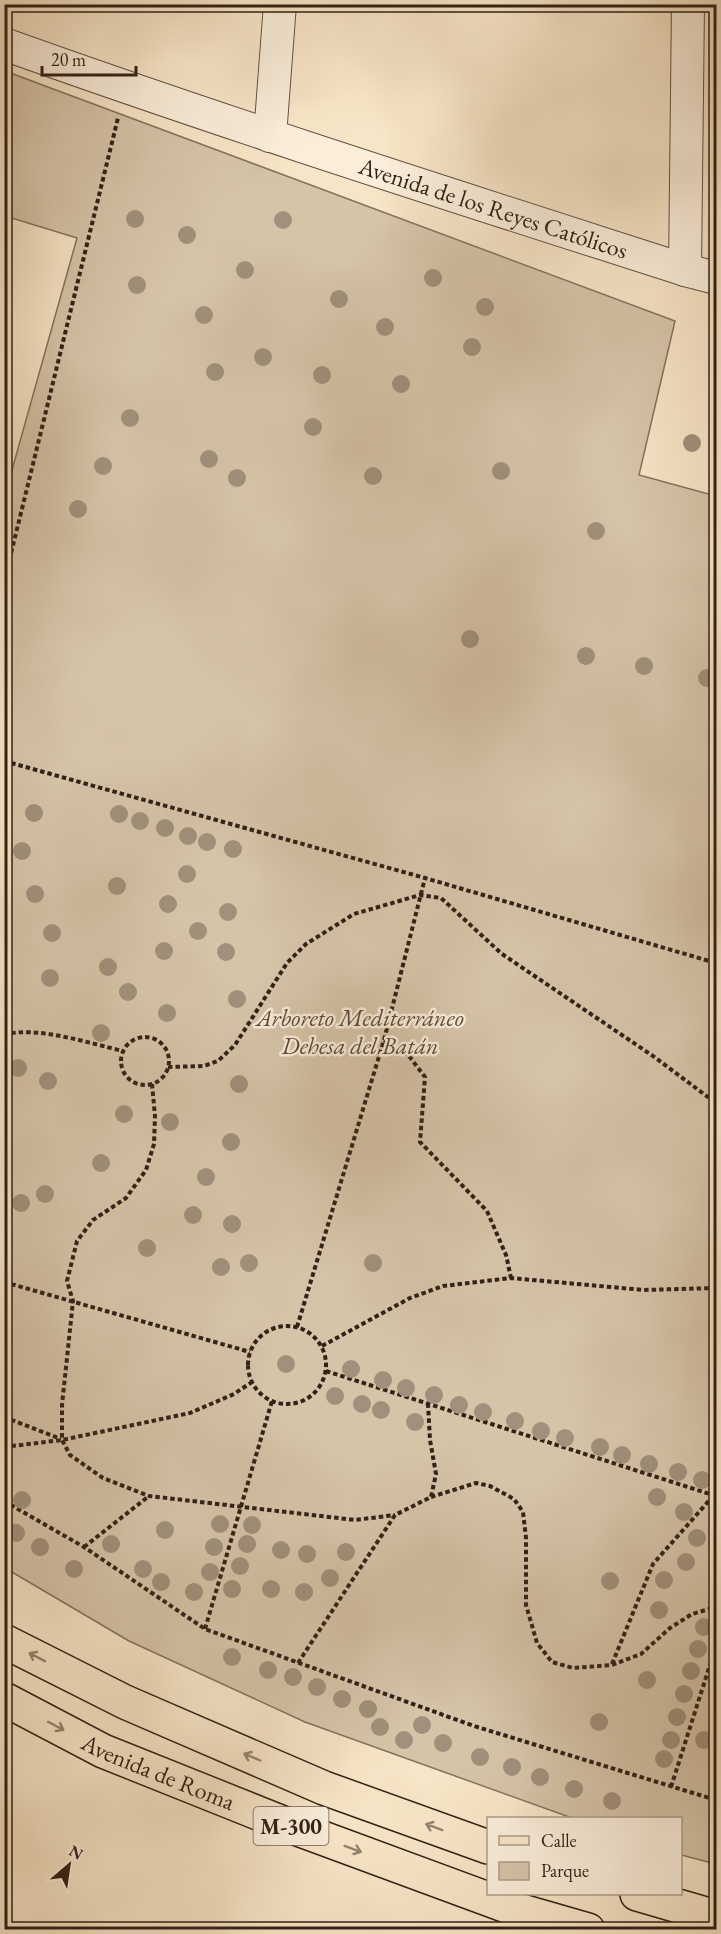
<svg xmlns="http://www.w3.org/2000/svg" width="721" height="1934" font-family="'EB Garamond',serif">
<style>
.green{fill:#d6c4a9;stroke:#847260;stroke-width:1.5}
.lines{fill:none;stroke-linecap:round;stroke-linejoin:round}
.minor-casing{stroke:#635243;stroke-width:34}
.major-casing{stroke:#322117;stroke-width:36}
.path{stroke:#322117;stroke-width:4;stroke-dasharray:4.5 3;stroke-linecap:butt}
.minor{stroke:#faeedb;stroke-width:32}
.major{stroke:#f7e5c7;stroke-width:33}
.tree{fill:#a1907b}
.oneway{stroke:#94836f}
.labels{text-anchor:middle;stroke-width:5;stroke-linejoin:round;paint-order:stroke}
.shield{fill:#faeedb;stroke:#6e5e52;stroke-width:1.5}
.shield-label{font-size:22px;font-weight:bold;fill:#322117}
.street-label{font-size:24px;fill:#322117;stroke:#faeedb}
.park-label{font-size:24px;font-style:italic;fill:#5b4a3c;stroke:#faeedb}
</style>
<rect width="100%" height="100%" fill="#f7e5c7"/>
<filter id="stains"><feTurbulence type="fractalNoise" baseFrequency=".00333" numOctaves="4"/><feColorMatrix values="0 0 0 0 .2 0 0 0 0 .09 0 0 0 0 .02 0 0 0 .5 -.17"/></filter>
<radialGradient id="worn" r=".72"><stop offset=".6" stop-color="#630" stop-opacity="0"/><stop offset="1" stop-color="#630" stop-opacity=".3"/></radialGradient>
<!-- green -->
<path class="green" d="M5 71 675 321 639 475 716 496V1864L681 1855 680 1818H572L305 1722 129 1641 5 1568V495L77 238 5 216Z"/>
<g class="lines">
<!-- minor casing -->
<g class="minor-casing">
<g id="minor">
<path id="s1" d="M4 44C230 125 458 197 685 270L716 278"/>
<path d="M270 136 280 4"/>
<path d="M685 270 688 4"/>
</g>
</g>
<!-- major casing -->
<g class="major-casing">
<g id="major">
<path d="M4 1641 125 1702 324 1788 488 1847"/>
<path id="s2" d="M4 1699 103 1751 298 1829 515 1909 588 1930"/>
<path d="M637 1894 716 1917"/>
</g>
</g>
<!-- path -->
<path class="path" d="M4 582 118 118
M4 761 425 878 716 963
M4 1035C35 1025 92 1044 123 1051
M121 1061a24 24 0 1 1 48 0a24 24 0 1 1-48 0Z
M384 1040 409 1056 425 1077 420 1142 487 1211 506 1255 511 1278
M168 1067 204 1066 218 1061 235 1045 287 963 306 944 354 914 420 895 441 898 502 954 653 1056 716 1103
M152 1084 155 1116 154 1144 146 1170 126 1198 93 1220 77 1241 67 1281 73 1301 62 1405V1440L70 1455 103 1478 149 1496 355 1520 395 1515
M4 1282 250 1352
M248 1365a39 39 0 1 1 78 0a39 39 0 1 1-78 0Z
M297 1327 384 1040 425 878
M322 1346 410 1298 443 1286 511 1278 644 1290 716 1288
M326 1371 716 1496
M4 1417 61 1439
M4 1447 62 1440 190 1413 234 1394 252 1382
M431 1497 476 1483 490 1486 514 1499 523 1512 526 1538V1605L537 1643 552 1662 573 1668 612 1665 641 1654 670 1628 692 1614 716 1607
M4 1501 84 1547 205 1629 474 1726 716 1800
M84 1547 149 1496
M205 1629 272 1401
M298 1663 395 1515 431 1497 436 1474 430 1440 428 1404
M612 1664 653 1564 714 1495
M671 1787 716 1646"/>
<!-- minor -->
<use href="#minor" class="minor"/>
<!-- major -->
<use href="#major" class="major"/>
</g>
<!-- trees -->
<g class="tree">
<circle cx="135" cy="219" r="9"/>
<circle cx="283" cy="220" r="9"/>
<circle cx="187" cy="235" r="9"/>
<circle cx="245" cy="270" r="9"/>
<circle cx="433" cy="278" r="9"/>
<circle cx="137" cy="285" r="9"/>
<circle cx="339" cy="299" r="9"/>
<circle cx="485" cy="307" r="9"/>
<circle cx="204" cy="315" r="9"/>
<circle cx="385" cy="327" r="9"/>
<circle cx="472" cy="347" r="9"/>
<circle cx="263" cy="357" r="9"/>
<circle cx="215" cy="372" r="9"/>
<circle cx="322" cy="375" r="9"/>
<circle cx="401" cy="384" r="9"/>
<circle cx="130" cy="418" r="9"/>
<circle cx="313" cy="427" r="9"/>
<circle cx="692" cy="443" r="9"/>
<circle cx="209" cy="459" r="9"/>
<circle cx="103" cy="466" r="9"/>
<circle cx="501" cy="471" r="9"/>
<circle cx="373" cy="476" r="9"/>
<circle cx="237" cy="478" r="9"/>
<circle cx="78" cy="509" r="9"/>
<circle cx="596" cy="531" r="9"/>
<circle cx="470" cy="639" r="9"/>
<circle cx="586" cy="656" r="9"/>
<circle cx="644" cy="666" r="9"/>
<circle cx="707" cy="678" r="9"/>
<circle cx="34" cy="813" r="9"/>
<circle cx="119" cy="814" r="9"/>
<circle cx="140" cy="821" r="9"/>
<circle cx="165" cy="828" r="9"/>
<circle cx="188" cy="836" r="9"/>
<circle cx="207" cy="842" r="9"/>
<circle cx="233" cy="849" r="9"/>
<circle cx="22" cy="851" r="9"/>
<circle cx="187" cy="874" r="9"/>
<circle cx="117" cy="886" r="9"/>
<circle cx="35" cy="894" r="9"/>
<circle cx="168" cy="904" r="9"/>
<circle cx="228" cy="912" r="9"/>
<circle cx="198" cy="931" r="9"/>
<circle cx="52" cy="933" r="9"/>
<circle cx="164" cy="951" r="9"/>
<circle cx="226" cy="952" r="9"/>
<circle cx="108" cy="967" r="9"/>
<circle cx="50" cy="978" r="9"/>
<circle cx="128" cy="992" r="9"/>
<circle cx="237" cy="999" r="9"/>
<circle cx="167" cy="1013" r="9"/>
<circle cx="101" cy="1033" r="9"/>
<circle cx="18" cy="1068" r="9"/>
<circle cx="48" cy="1081" r="9"/>
<circle cx="239" cy="1084" r="9"/>
<circle cx="124" cy="1114" r="9"/>
<circle cx="170" cy="1122" r="9"/>
<circle cx="231" cy="1142" r="9"/>
<circle cx="101" cy="1163" r="9"/>
<circle cx="206" cy="1177" r="9"/>
<circle cx="45" cy="1194" r="9"/>
<circle cx="21" cy="1203" r="9"/>
<circle cx="193" cy="1215" r="9"/>
<circle cx="232" cy="1224" r="9"/>
<circle cx="147" cy="1248" r="9"/>
<circle cx="249" cy="1263" r="9"/>
<circle cx="373" cy="1263" r="9"/>
<circle cx="221" cy="1267" r="9"/>
<circle cx="286" cy="1364" r="9"/>
<circle cx="351" cy="1369" r="9"/>
<circle cx="383" cy="1380" r="9"/>
<circle cx="406" cy="1388" r="9"/>
<circle cx="434" cy="1395" r="9"/>
<circle cx="335" cy="1396" r="9"/>
<circle cx="362" cy="1404" r="9"/>
<circle cx="459" cy="1405" r="9"/>
<circle cx="381" cy="1410" r="9"/>
<circle cx="483" cy="1412" r="9"/>
<circle cx="515" cy="1421" r="9"/>
<circle cx="415" cy="1422" r="9"/>
<circle cx="541" cy="1431" r="9"/>
<circle cx="565" cy="1438" r="9"/>
<circle cx="600" cy="1447" r="9"/>
<circle cx="622" cy="1455" r="9"/>
<circle cx="649" cy="1464" r="9"/>
<circle cx="678" cy="1472" r="9"/>
<circle cx="702" cy="1480" r="9"/>
<circle cx="657" cy="1497" r="9"/>
<circle cx="22" cy="1500" r="9"/>
<circle cx="684" cy="1512" r="9"/>
<circle cx="220" cy="1524" r="9"/>
<circle cx="252" cy="1525" r="9"/>
<circle cx="165" cy="1530" r="9"/>
<circle cx="16" cy="1533" r="9"/>
<circle cx="697" cy="1538" r="9"/>
<circle cx="111" cy="1544" r="9"/>
<circle cx="247" cy="1544" r="9"/>
<circle cx="40" cy="1547" r="9"/>
<circle cx="214" cy="1547" r="9"/>
<circle cx="281" cy="1550" r="9"/>
<circle cx="346" cy="1552" r="9"/>
<circle cx="307" cy="1554" r="9"/>
<circle cx="686" cy="1562" r="9"/>
<circle cx="240" cy="1566" r="9"/>
<circle cx="74" cy="1569" r="9"/>
<circle cx="143" cy="1569" r="9"/>
<circle cx="210" cy="1572" r="9"/>
<circle cx="330" cy="1578" r="9"/>
<circle cx="664" cy="1580" r="9"/>
<circle cx="610" cy="1581" r="9"/>
<circle cx="161" cy="1582" r="9"/>
<circle cx="232" cy="1589" r="9"/>
<circle cx="271" cy="1589" r="9"/>
<circle cx="194" cy="1592" r="9"/>
<circle cx="304" cy="1592" r="9"/>
<circle cx="659" cy="1610" r="9"/>
<circle cx="704" cy="1627" r="9"/>
<circle cx="698" cy="1649" r="9"/>
<circle cx="232" cy="1657" r="9"/>
<circle cx="268" cy="1670" r="9"/>
<circle cx="691" cy="1671" r="9"/>
<circle cx="293" cy="1677" r="9"/>
<circle cx="647" cy="1680" r="9"/>
<circle cx="317" cy="1687" r="9"/>
<circle cx="684" cy="1694" r="9"/>
<circle cx="342" cy="1699" r="9"/>
<circle cx="368" cy="1709" r="9"/>
<circle cx="677" cy="1717" r="9"/>
<circle cx="599" cy="1722" r="9"/>
<circle cx="422" cy="1725" r="9"/>
<circle cx="380" cy="1727" r="9"/>
<circle cx="404" cy="1740" r="9"/>
<circle cx="671" cy="1740" r="9"/>
<circle cx="704" cy="1740" r="9"/>
<circle cx="443" cy="1743" r="9"/>
<circle cx="480" cy="1757" r="9"/>
<circle cx="664" cy="1759" r="9"/>
<circle cx="512" cy="1767" r="9"/>
<circle cx="540" cy="1777" r="9"/>
<circle cx="574" cy="1789" r="9"/>
<circle cx="612" cy="1801" r="9"/>
</g>
<!-- one-way arrows -->
<defs><path id="oneway-shaft" d="M-6 0H5M1.5-3L5.5 0L1.5 3" fill="none" stroke-width="1.6" stroke-linecap="round" stroke-linejoin="round" transform="scale(1.5)"/></defs>
<g class="oneway">
<use href="#oneway-shaft" transform="translate(37 1657) rotate(-153)"/>
<use href="#oneway-shaft" transform="translate(56 1726) rotate(28)"/>
<use href="#oneway-shaft" transform="translate(252 1757) rotate(-157)"/>
<use href="#oneway-shaft" transform="translate(434 1827) rotate(-160)"/>
<use href="#oneway-shaft" transform="translate(353 1849) rotate(20)"/>
</g>
<g class="labels">
<!-- shield labels -->
<rect class="shield" x="253.5" y="1807" width="75" height="38" rx="4.5"/>
<g class="shield-label">
<text x="291" y="1834">M-300</text>
</g>
<!-- street labels -->
<g class="street-label">
<text dy="8" stroke="none"><textPath href="#s1" startOffset="516">Avenida de los Reyes Católicos</textPath></text>
<text dy="8" stroke="none"><textPath href="#s2" startOffset="171">Avenida de Roma</textPath></text>
</g>
<!-- park labels -->
<g class="park-label">
<text x="360" y="1026">Arboreto Mediterráneo<tspan x="360" dy="28">Dehesa del Batán</tspan></text>
</g>
</g>
<!-- margin -->
<rect width="721" height="1934" fill="none" stroke="#f7e5c7" stroke-width="24"/>
<rect x="6" y="6" width="709" height="1922" fill="none" stroke="#322117" stroke-width="3"/>
<rect x="12" y="12" width="697" height="1910" fill="none" stroke="#322117" stroke-width="1.5"/>
<!-- legend -->
<rect x="487" y="1817" width="195" height="78" fill="#faeedb" stroke="#aa9c8d" stroke-width="1.5"/>
<rect x="499" y="1836" width="30" height="9" fill="#f7e5c7" stroke="#aa9c8d" stroke-width="1.5"/>
<text x="541" y="1847" font-size="18" fill="#322117">Calle</text>
<rect x="499" y="1862" width="30" height="18" fill="#d6c4a9" stroke="#aa9c8d" stroke-width="1.5"/>
<text x="541" y="1877" font-size="18" fill="#322117">Parque</text>
<!-- north arrow -->
<g transform="translate(69 1865) rotate(29)" stroke="#faeedb" stroke-width="4.5" paint-order="stroke">
<path d="M0-4.5L10 22L0 15L-10 22Z" fill="#322117"/>
<text y="-9" font-size="16" font-weight="bold" text-anchor="middle" fill="#322117">N</text>
</g>
<!-- scale -->
<path d="M42 66v9h94v-9" fill="none" stroke="#322117" stroke-width="3"/>
<text x="51" y="66" font-size="18" fill="#322117" stroke="#faeedb" stroke-width="4.5" paint-order="stroke">20 m</text>
<rect width="100%" height="100%" filter="url(#stains)"/>
<rect width="100%" height="100%" fill="url(#worn)"/>
</svg>
